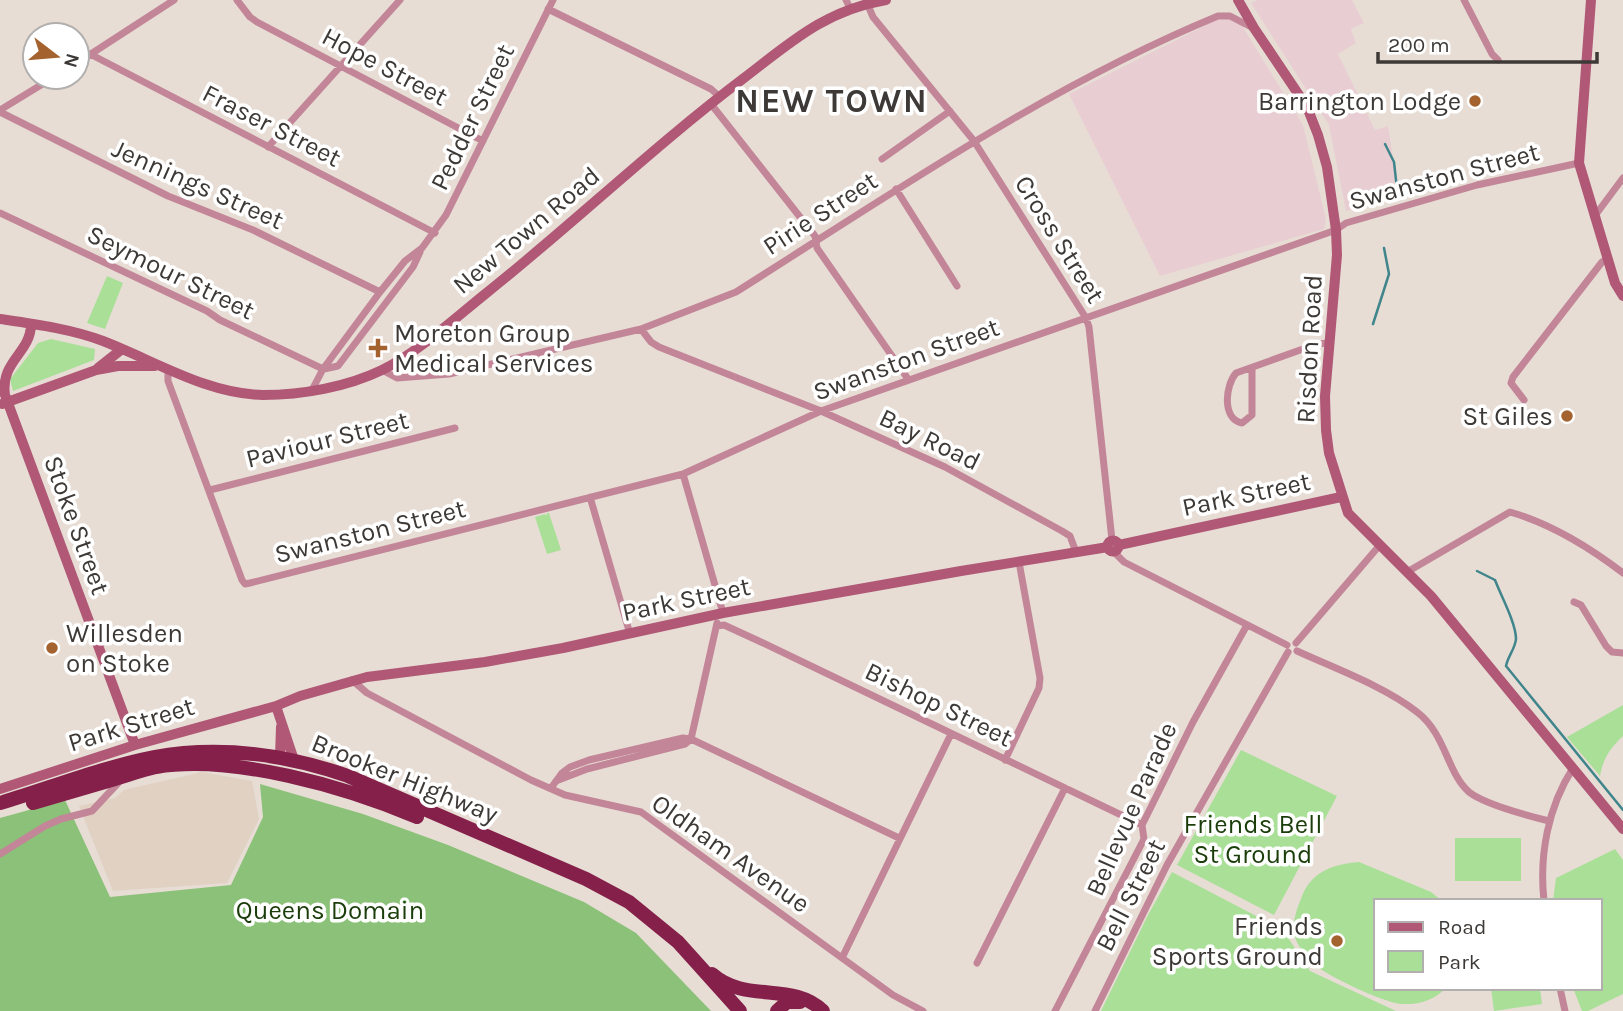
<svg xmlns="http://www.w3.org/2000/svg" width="1623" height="1011" font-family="Karla,sans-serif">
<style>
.commercial{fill:#e8ced2}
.built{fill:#e0d1c3}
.green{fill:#aadf98}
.forest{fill:#8bc178}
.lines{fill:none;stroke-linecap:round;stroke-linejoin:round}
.stream{stroke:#40858b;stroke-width:2.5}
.street{stroke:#c38698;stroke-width:7}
.secondary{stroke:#b05876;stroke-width:10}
.highway{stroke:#85204a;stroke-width:14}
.poi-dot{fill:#a4622e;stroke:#fff;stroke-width:2.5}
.labels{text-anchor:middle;stroke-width:7;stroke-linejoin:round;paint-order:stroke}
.street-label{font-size:26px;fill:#3d3936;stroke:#fff}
.poi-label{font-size:26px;fill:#3d3936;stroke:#fff;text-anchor:end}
.park-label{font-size:26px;fill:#1a3d0a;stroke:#fff}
.district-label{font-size:33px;font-weight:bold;letter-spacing:2px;fill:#3d3936;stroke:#fff}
</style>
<rect width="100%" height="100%" fill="#e7ddd5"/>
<!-- commercial -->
<path class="commercial" d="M1258 0H1352L1364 23 1351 29 1356 43 1338 54 1375 130 1388 126 1399 197 1346 211 1329 125 1251 3Z
M1229 19 1241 24 1303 125 1326 219 1324 229 1160 276 1069 94 1216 20Z"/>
<!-- built -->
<path class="built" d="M202 772 252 781 259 819 227 883 113 891 79 806 115 798 124 790Z"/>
<!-- green -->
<path class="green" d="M107 276 123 283 105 329 87 323Z
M51 339 95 349 94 360 13 391 10 379 14 374 38 343Z
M547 513H549L561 550 547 554 535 517 545 514 546 516Z
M1623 705V736C1610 748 1603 759 1600 776L1567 737Z
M1241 750 1337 796 1274 915 1177 865Z
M1455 838H1521V881H1455Z
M1615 849 1623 860V994L1588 1011H1582L1573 988H1600V901H1553L1556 878Z
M1359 862 1431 892 1442 901H1376V988H1446C1434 1000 1419 1005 1402 1004 1384 1003 1322 974 1310 961 1304 954 1295 942 1294 933 1292 921 1298 906 1302 896 1312 871 1334 864 1359 862Z
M1172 872 1283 930 1310 971 1396 1011H1101L1148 915Z
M1491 988H1540L1542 1004 1494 1011Z"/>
<!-- forest -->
<path class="forest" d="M260 784 363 814 448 845 584 902 636 933 711 1011H0V818L65 800 110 897 231 885 263 817Z"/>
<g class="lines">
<!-- stream -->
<path class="stream" d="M1385 144 1394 162 1397 189
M1373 324 1389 274 1384 248
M1477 571 1495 580C1501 596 1516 623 1516 639 1515 649 1508 656 1506 666L1623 810"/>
<!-- street -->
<path class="street" d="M237 0 250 17 257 22 483 141
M846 0 850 8
M1464 0 1492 54 1498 60
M867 3 873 17 974 141 1086 318 1089 327 1112 540
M548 9 711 89 720 97
M90 54 435 233
M77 63 174 0
M711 104 815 236 817 248 908 379
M0 110 54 77
M0 112 168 196 253 230 380 292
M268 147 400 0
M882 159 950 111
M896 189 957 286
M0 213 207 311 220 320 323 369
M1594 217 1623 178
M641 329 651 342 659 347 821 411 945 467 1062 531 1070 536 1076 552
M168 369V381L242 580 245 584 250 583 683 474 821 411 1336 230 1346 223 1477 185 1579 163
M324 369 338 366 413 267 420 252
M1252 369V415L1242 423C1222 419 1225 386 1236 373L1317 344 1329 343
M382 370 397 378 449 374 641 329 736 292C893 193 1046 87 1218 16H1230L1253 28
M312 390 323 369 380 292 405 261 422 248 446 215 553 0
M1524 400 1511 383 1513 377 1602 262 1607 259
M683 474 723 613
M210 490 455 428
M590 497 630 634
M1114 552 1124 562 1287 645
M1407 572 1510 512C1552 524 1589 547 1623 573
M1574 602 1581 605 1606 646 1612 652 1623 653
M717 626 724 625 761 642 1142 825
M1296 643 1379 546
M1297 651C1334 668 1386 687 1417 712 1446 734 1447 773 1469 792 1484 804 1529 816 1549 821
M352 680 367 693 531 780 565 795 641 812 893 995 923 1011
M691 739 717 623
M1005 760 1039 688 1040 678 1019 562
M556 781 587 769 685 744 691 739
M551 788 562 773 570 767 589 760 683 738 691 739 899 838
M0 854 45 826 61 819 92 811 120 781
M1544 901C1539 855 1548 807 1573 768
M842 958 951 734
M977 963 1065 788
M1560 988 1565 1011
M1055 1011 1144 839 1142 825 1151 807 1193 722 1247 625
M1095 1011 1167 865 1288 652"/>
<!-- secondary -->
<path class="secondary" d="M1238 0 1254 28 1307 107 1318 135 1327 167 1336 230 1337 255 1325 396 1326 430 1329 453 1348 513 1431 596 1623 829
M1591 0 1579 163 1615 283 1623 296
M0 319C34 324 71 329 103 341 155 361 207 394 263 395 302 395 347 387 382 370 417 353 453 320 484 295 572 225 654 146 744 78 791 42 826 10 886 0
M31 324C31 353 0 361 5 395L135 745
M98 368 122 349
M2 404 96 370 118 366H155
M1107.5 546a5.5 5.5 0 1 1 11 0a5.5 5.5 0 1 1-11 0Z
M1119 545 1341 497
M276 706 294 760
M280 757 281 727
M0 789 135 745 276 706 300 696 367 677 485 662 563 648 723 613 961 571 1108 547"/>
<!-- highway -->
<path class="highway" d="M0 803C50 788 103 767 154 757 220 745 285 754 348 776L586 879 629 902 678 942 740 1011
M33 803C60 795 88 787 115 779 129 775 142 770 156 767 233 754 346 787 417 817
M712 974C746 1004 792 981 823 1011
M777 1011 787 1002H800"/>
</g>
<!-- markers -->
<g class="poi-dot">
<circle cx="1475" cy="101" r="7"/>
<path d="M374.5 337.5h7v7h7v7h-7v7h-7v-7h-7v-7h7z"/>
<circle cx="1567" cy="416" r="7"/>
<circle cx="52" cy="648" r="7"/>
<circle cx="1337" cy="941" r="7"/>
</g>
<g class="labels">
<!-- street labels -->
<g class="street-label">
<text transform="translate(385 66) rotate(28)" y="9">Hope Street</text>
<text transform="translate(472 117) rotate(-64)" y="9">Pedder Street</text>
<text transform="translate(272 125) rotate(27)" y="9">Fraser Street</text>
<text transform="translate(1444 176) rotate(-15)" y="9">Swanston Street</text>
<text transform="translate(198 184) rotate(24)" y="9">Jennings Street</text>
<text transform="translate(820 213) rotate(-33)" y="9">Pirie Street</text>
<text transform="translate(526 230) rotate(-40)" y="9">New Town Road</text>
<text transform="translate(1060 239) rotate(58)" y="9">Cross Street</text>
<text transform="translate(171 272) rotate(26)" y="9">Seymour Street</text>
<text transform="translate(1309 349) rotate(-87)" y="9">Risdon Road</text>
<text transform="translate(906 359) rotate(-20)" y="9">Swanston Street</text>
<text transform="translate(327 439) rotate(-14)" y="9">Paviour Street</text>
<text transform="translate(930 439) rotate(26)" y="9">Bay Road</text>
<text transform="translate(1246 494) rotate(-12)" y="9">Park Street</text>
<text transform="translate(77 525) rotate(70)" y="9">Stoke Street</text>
<text transform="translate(370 531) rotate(-14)" y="9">Swanston Street</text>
<text transform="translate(686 599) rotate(-12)" y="9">Park Street</text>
<text transform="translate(939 704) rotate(26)" y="9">Bishop Street</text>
<text transform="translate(131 724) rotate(-17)" y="9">Park Street</text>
<text transform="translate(405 778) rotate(22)" y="9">Brooker Highway</text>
<text transform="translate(1131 809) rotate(-66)" y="9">Bellevue Parade</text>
<text transform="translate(731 853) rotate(35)" y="9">Oldham Avenue</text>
<text transform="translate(1130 895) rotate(-63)" y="9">Bell Street</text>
</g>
<!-- poi labels -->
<g class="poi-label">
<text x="1461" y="110">Barrington Lodge</text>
<text x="394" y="342" text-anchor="start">Moreton Group<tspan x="394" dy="30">Medical Services</tspan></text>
<text x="1553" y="425">St Giles</text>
<text x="66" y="642" text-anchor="start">Willesden<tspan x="66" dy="30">on Stoke</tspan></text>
<text x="1323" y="935">Friends<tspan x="1323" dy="30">Sports Ground</tspan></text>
</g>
<!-- park labels -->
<g class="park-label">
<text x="1253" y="833">Friends Bell<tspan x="1253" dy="30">St Ground</tspan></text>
<text x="330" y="919">Queens Domain</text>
</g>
<!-- district labels -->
<g class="district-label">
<text x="832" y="112">NEW TOWN</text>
</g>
</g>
<!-- legend -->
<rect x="1374" y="899" width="228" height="91" fill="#ffffff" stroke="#b1b0af" stroke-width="2"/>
<rect x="1388" y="922" width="35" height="10" fill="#b05876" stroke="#b1b0af" stroke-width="2"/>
<text x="1438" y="934" font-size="21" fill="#3d3936">Road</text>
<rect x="1388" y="951" width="35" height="21" fill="#aadf98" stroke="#b1b0af" stroke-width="2"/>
<text x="1438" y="969" font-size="21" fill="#3d3936">Park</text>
<!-- north arrow -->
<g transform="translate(56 56) rotate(106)"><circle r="33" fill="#ffffff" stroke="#b1b0af" stroke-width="2"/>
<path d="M0-5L12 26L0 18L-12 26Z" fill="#a4622e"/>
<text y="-10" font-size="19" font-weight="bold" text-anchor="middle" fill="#3d3936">N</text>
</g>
<!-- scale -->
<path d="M1378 52v10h219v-10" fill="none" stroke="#3d3936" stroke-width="3.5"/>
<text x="1388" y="52" font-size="21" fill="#3d3936" stroke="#ffffff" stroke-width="5" paint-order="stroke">200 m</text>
</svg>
